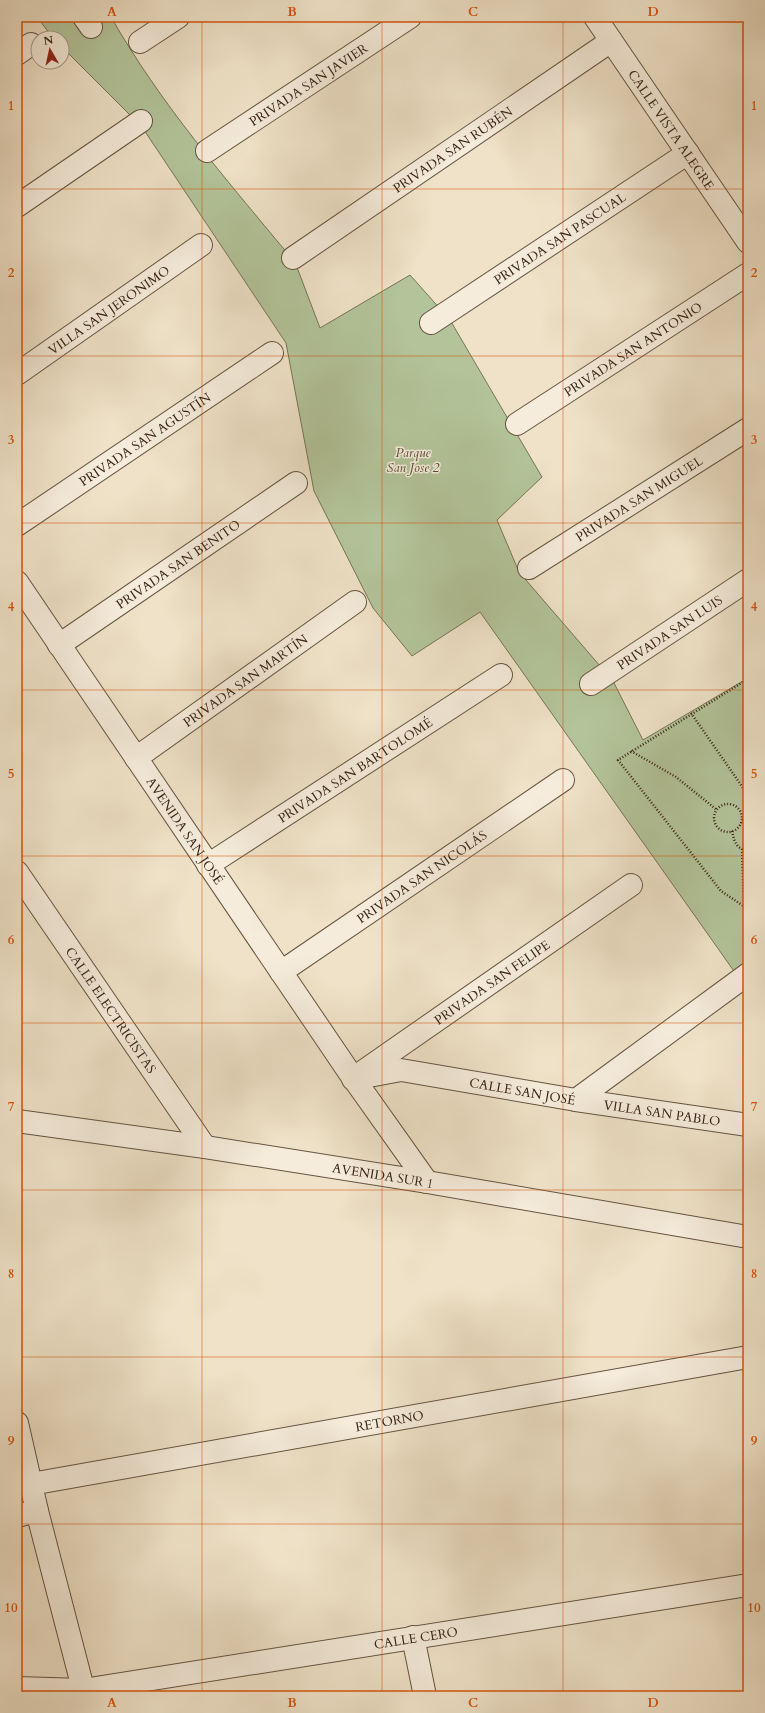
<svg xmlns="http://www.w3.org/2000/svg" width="765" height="1713" font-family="Cardo,serif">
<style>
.green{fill:#b3c49a;stroke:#767457}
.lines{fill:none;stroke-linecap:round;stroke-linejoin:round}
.minor-casing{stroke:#665441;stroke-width:24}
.path{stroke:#382414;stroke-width:2.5;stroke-dasharray:1 2;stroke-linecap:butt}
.minor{stroke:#f5ecdb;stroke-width:22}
.grid{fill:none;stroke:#d6540d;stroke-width:1;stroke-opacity:0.55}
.labels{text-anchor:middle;stroke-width:3;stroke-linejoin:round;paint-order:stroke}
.street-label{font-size:13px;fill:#382414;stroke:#f5ecdb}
.park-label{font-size:13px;font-style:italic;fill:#574c36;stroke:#f5ecdb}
.neatline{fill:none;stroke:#d6540d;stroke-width:1.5}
.grid-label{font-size:13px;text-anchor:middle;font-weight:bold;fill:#d6540d}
</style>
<rect width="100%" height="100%" fill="#efe2c8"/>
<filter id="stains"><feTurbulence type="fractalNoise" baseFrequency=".005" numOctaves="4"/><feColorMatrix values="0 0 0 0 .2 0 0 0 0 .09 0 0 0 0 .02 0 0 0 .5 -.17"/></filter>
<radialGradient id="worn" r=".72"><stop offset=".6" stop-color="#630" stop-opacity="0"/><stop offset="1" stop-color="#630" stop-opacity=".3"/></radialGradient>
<!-- green -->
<path class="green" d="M37 17H111C160 103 225 178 288 254L298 270 320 328 410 275 450 320 542 477 497 520 519 572 613 681 643 740 748 678V965L736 974 480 612 412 656 373 608 314 491 286 343 142 127 62 47V38H53Z"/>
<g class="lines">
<!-- minor casing -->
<g class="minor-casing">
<g id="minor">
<path d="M84 17 91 27"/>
<path id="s1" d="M595 17 748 242"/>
<path d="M140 42 178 17"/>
<path d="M17 54 31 44"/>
<path id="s2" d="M207 151 410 17"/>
<path d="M17 206 141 121"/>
<path id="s3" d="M293 258 611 41"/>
<path id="s4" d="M431 323 688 153"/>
<path id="s5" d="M17 374 201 245"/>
<path id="s6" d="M517 424 748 274"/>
<path id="s7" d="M17 525 272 353"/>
<path id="s8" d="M529 568 748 429"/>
<path id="s9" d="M17 582 349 1072 427 1182"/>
<path id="s10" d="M59 645 296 483"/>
<path id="s11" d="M591 684 748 580"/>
<path id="s12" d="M136 758 355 602"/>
<path id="s13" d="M208 865 501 675"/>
<path id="s14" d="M17 872 205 1147"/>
<path id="s15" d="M281 972 563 780"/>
<path id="s16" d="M358 1075 631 885"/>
<path id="s17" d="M353 1079 401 1070 576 1100 748 974"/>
<path id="s18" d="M576 1100 748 1125"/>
<path id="s19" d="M17 1121 205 1147 427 1182 748 1237"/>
<path d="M17 1423 37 1511 85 1696"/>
<path id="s20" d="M31 1484 748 1357"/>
<path d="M17 1516 37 1511"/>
<path d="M413 1637 425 1696"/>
<path id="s21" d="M17 1688 83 1690 748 1585"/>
</g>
</g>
<!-- path -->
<path class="path" d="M748 679 618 760 721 891 748 909
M691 713 748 795
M631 751 676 777 717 810
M714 818a14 14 0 1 1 28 0a14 14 0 1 1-28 0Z
M742 820 748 819
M732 831C734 841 737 851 748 849
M742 849 744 907"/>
<!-- minor -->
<use href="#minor" class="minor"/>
</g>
<!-- grid -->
<path class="grid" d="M202 17V1696M382 17V1696M563 17V1696M17 189H748M17 356H748M17 523H748M17 690H748M17 856H748M17 1023H748M17 1190H748M17 1357H748M17 1524H748"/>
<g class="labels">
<!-- street labels -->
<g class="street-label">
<text dy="5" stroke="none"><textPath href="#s2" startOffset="121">PRIVADA SAN JAVIER</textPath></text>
<text dy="5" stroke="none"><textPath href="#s1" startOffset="136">CALLE VISTA ALEGRE</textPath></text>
<text dy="5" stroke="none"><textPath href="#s3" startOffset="193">PRIVADA SAN RUBÉN</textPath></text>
<text dy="5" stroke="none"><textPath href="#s4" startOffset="154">PRIVADA SAN PASCUAL</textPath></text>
<text dy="5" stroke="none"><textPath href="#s5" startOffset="112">VILLA SAN JERONIMO</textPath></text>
<text dy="5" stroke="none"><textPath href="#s6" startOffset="138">PRIVADA SAN ANTONIO</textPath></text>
<text dy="5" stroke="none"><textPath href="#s7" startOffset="154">PRIVADA SAN AGUSTÍN</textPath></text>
<text dy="5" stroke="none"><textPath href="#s8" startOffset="130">PRIVADA SAN MIGUEL</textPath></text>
<text dy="5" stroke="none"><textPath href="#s10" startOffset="144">PRIVADA SAN BENITO</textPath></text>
<text dy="5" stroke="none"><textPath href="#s11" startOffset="94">PRIVADA SAN LUIS</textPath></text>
<text dy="5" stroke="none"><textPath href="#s12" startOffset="134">PRIVADA SAN MARTÍN</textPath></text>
<text dy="5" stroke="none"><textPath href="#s13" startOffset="175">PRIVADA SAN BARTOLOMÉ</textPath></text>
<text dy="5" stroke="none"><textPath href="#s9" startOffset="300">AVENIDA SAN JOSÉ</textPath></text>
<text dy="5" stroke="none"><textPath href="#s15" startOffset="170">PRIVADA SAN NICOLÁS</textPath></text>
<text dy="5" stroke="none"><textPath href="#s16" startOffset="163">PRIVADA SAN FELIPE</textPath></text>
<text dy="5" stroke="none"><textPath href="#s14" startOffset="167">CALLE ELECTRICISTAS</textPath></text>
<text dy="5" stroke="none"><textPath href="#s17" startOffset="172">CALLE SAN JOSÉ</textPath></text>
<text dy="5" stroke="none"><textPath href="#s18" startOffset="87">VILLA SAN PABLO</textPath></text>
<text dy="5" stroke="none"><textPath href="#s19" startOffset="370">AVENIDA SUR 1</textPath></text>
<text dy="5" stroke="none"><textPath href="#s20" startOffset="364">RETORNO</textPath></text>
<text dy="5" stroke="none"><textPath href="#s21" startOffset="403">CALLE CERO</textPath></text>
</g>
<!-- park labels -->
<g class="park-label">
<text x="413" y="457">Parque<tspan x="413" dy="15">San Jose 2</tspan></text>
</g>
</g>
<!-- margin -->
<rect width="765" height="1713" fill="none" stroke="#efe2c8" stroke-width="44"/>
<!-- north arrow -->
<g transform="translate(50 50) rotate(351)"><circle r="19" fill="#f5ecdb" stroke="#a99c8b"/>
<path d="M0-3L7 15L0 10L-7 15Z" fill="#8f2418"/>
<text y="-6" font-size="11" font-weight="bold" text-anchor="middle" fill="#382414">N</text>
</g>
<rect x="22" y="22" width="721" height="1669" class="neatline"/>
<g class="grid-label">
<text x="112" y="16">A</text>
<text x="292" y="16">B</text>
<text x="473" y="16">C</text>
<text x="653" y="16">D</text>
<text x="11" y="110">1</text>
<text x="754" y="110">1</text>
<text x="11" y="277">2</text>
<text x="754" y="277">2</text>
<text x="11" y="444">3</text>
<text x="754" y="444">3</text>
<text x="11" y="611">4</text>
<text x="754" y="611">4</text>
<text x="11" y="778">5</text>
<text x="754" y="778">5</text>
<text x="11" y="944">6</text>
<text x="754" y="944">6</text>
<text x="11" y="1111">7</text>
<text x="754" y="1111">7</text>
<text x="11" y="1278">8</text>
<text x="754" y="1278">8</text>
<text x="11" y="1445">9</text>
<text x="754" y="1445">9</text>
<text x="11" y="1612">10</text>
<text x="754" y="1612">10</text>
<text x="112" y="1707">A</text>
<text x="292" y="1707">B</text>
<text x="473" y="1707">C</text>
<text x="653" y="1707">D</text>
</g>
<rect width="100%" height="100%" filter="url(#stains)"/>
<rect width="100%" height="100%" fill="url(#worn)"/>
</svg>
